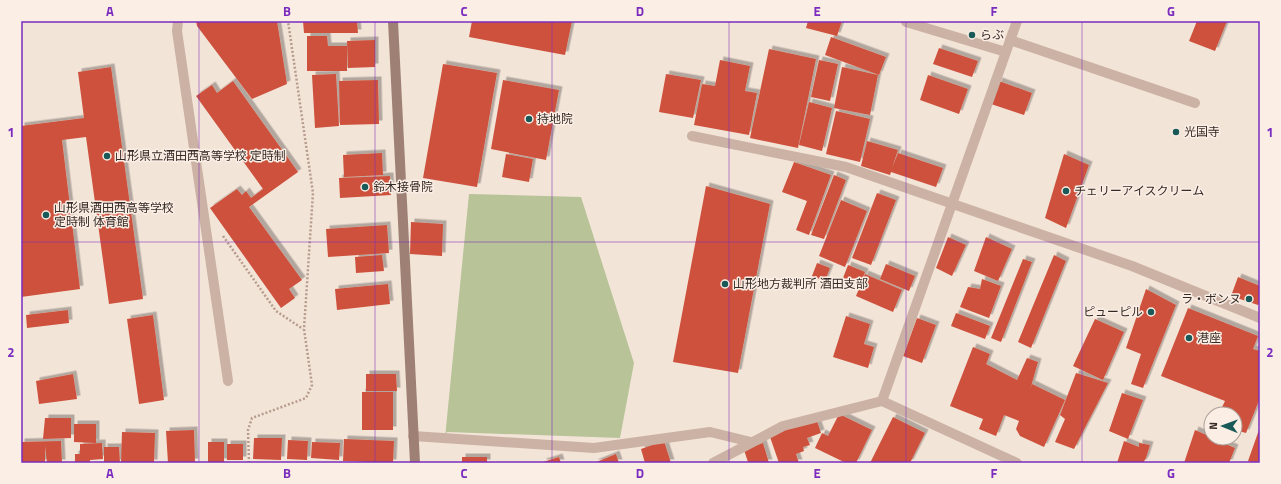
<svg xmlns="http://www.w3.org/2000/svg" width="1281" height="484" font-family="'Titillium Web','Noto Sans JP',sans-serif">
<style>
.green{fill:#b8c398}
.building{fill:#ce513c;filter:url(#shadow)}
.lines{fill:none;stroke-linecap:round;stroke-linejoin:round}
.path{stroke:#b79c8e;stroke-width:2.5;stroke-dasharray:2 2;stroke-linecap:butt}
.lane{stroke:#cbb2a4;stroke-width:10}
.street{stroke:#cbb2a4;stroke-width:10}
.secondary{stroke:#9f8075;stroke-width:10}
.grid{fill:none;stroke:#7b2cbf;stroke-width:1;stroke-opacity:0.55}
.poi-dot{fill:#195a58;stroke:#faeee5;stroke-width:1.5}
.labels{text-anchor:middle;stroke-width:3;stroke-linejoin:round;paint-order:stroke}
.poi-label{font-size:12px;fill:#362a26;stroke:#faeee5;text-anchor:start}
.neatline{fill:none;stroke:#7b2cbf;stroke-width:1.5}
.grid-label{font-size:13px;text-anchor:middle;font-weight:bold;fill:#7b2cbf}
</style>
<defs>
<filter id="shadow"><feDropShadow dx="3.5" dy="-3.5" stdDeviation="0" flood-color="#0004"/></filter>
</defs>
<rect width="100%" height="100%" fill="#f3e4d8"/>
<!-- green -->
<path class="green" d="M469 194 581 197 634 363 620 438 447 432 445 438Z"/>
<!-- building -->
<path class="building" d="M196 21H277L287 84 252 99 197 26Z
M303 21H357L358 33H304Z
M472 21H572L565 55 469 37Z
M808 21H842L837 36 806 28Z
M1197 21H1227L1215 51 1189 41Z
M307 36H327L328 46H347V71H307Z
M831 37 886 57 879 75 825 55Z
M375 40V67L348 68 347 41Z
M939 48 978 61 972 77 933 64Z
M769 49 816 59 798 148 750 138Z
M720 60 750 66 745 91 757 93 749 135 694 125 702 84 715 86Z
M819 60 838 64 830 101 811 97Z
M443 64 497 73 477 187 423 178Z
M111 67 143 299 109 304 86 137 62 140 80 289 21 297V126L84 118 78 72Z
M842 67 878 75 870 115 834 108Z
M336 74 339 126 315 128 312 75Z
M666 74 701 80 693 118 659 112Z
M928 75 968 89 959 114 920 100Z
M378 80 379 124 340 125 339 81Z
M503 80 559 90 546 160 491 149Z
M233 81 298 172 249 207 302 280 289 289 295 298 281 308 210 208 237 189 242 195 246 191 251 198 263 189 196 96 212 85 217 93Z
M999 81 1032 93 1024 115 991 104Z
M809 102 832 108 822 151 799 145Z
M836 111 870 119 860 162 826 154Z
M867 141 898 150 892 168 898 153 943 168 936 187 891 172 890 175 861 166Z
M382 153 383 175 344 177 343 155Z
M506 154 533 159 529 182 502 177Z
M1064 154 1089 165 1066 228 1045 218Z
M794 162 831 175 809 235 796 230 807 201 782 192Z
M834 175 846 180 824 239 811 235Z
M390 176 391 195 340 198 339 178Z
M706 186 770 204 738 373 673 362Z
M877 193 896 200 871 265 852 258Z
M841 200 867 211 845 267 819 256Z
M411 222 443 224 442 256 410 254Z
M387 225 389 253 328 257 326 229Z
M948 237 966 245 952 276 936 268Z
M986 237 1012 249 998 281 974 271Z
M382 255 384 271 356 273 355 257Z
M1054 255 1066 261 1031 348 1018 342Z
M1023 259 1032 262 1001 342 991 338Z
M817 263 830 268 825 281 812 276Z
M886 264 915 276 909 291 880 279Z
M848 265 865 272 860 285 843 278Z
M865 274 902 290 893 312 856 296Z
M1238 277 1260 286V301L1258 305 1231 296Z
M982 279 1001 286 989 318 960 307 968 287 980 289Z
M388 284 390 304 337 310 335 289Z
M1146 289 1176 305 1143 388 1131 384 1141 354 1126 348Z
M1188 308 1258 336 1253 349 1260 351V398L1246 433 1235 430V414H1228L1229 410 1222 407 1225 401 1161 376Z
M68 310 69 323 27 328 26 315Z
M956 313 990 326 985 339 951 326Z
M153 315 164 400 139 404 127 319Z
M846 316 870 324 864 344 874 347 868 368 833 357Z
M917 318 936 325 922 363 903 356Z
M1095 319 1124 332 1103 380 1073 366Z
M973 347 990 354 981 378 986 364 1017 380 1027 358 1038 362 1030 390 1032 384 1065 400 1044 447 1020 436 1016 429 1019 421 1004 415 1006 410 996 436 979 429 983 419 950 406Z
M1076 373 1108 383 1074 449 1055 442 1065 419 1060 415Z
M73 374 77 399 39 404 36 381Z
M366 374H396L397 391H366Z
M362 392H393V430H362Z
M1122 393 1143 400 1128 439 1109 431Z
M839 414 872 430 856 463H846L815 448 822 433 828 436Z
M893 417 925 433 910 463H870Z
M45 418H71V438L43 439Z
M816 418 821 433 807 438 810 445 803 447 804 451 796 454 799 463H779L769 434Z
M74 424H96V443L74 442Z
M1260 427V463H1253L1248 461Z
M194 430 195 462 168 463 166 431Z
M1195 430 1211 437V438L1235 448 1229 463H1184Z
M122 432 155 433 154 463H121Z
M254 438H282L281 460 253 459Z
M344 439 394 441 393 463 343 461Z
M288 440 308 441 307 460 287 459Z
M61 441 62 463H47L45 446V463H21V442Z
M664 441 671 463H645L641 449Z
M1124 441 1139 447V443L1150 445 1146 458 1143 463H1117Z
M208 442H224V462H208Z
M312 442 340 443 339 460 311 458Z
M102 443 103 459 90 460V463H75V454H80V444Z
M763 443 769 463H744L748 462 744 450Z
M227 444H243V460H227Z
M104 447H119L120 463H104Z
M616 454 619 463H594Z
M462 457H487V463H462Z
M559 457 561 463H543V462Z"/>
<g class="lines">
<!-- path -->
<path class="path" d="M223 236 276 311 303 329
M249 463 248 430 252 418 306 398 312 385 304 329 313 193 288 21"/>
<!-- lane -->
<path class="lane" d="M178 21 177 31 228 381
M1010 40 1195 103
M413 436 594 448 710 432 751 442"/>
<!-- street -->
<path class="street" d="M906 22 1006 52
M692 136 846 167 1132 266 1260 318
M882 401 1017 21
M713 463 783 426 882 401 1017 463"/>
<!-- secondary -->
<path class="secondary" d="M393 21 415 463"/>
</g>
<!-- grid -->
<path class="grid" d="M199 21V463M375 21V463M552 21V463M729 21V463M906 21V463M1082 21V463M21 242H1260"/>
<!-- markers -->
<g class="poi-dot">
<circle cx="972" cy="35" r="4"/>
<circle cx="529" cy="119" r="4"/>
<circle cx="1176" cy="132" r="4"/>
<circle cx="107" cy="156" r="4"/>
<circle cx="365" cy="187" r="4"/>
<circle cx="1066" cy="191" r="4"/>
<circle cx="46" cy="215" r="4"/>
<circle cx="725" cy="284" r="4"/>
<circle cx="1249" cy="299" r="4"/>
<circle cx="1151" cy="312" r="4"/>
<circle cx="1189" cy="338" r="4"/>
</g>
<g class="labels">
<!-- poi labels -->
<g class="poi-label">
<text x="980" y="39">らぶ</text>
<text x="537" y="123">持地院</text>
<text x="1184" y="136">光国寺</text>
<text x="115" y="160">山形県立酒田西高等学校 定時制</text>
<text x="373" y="191">鈴木接骨院</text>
<text x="1074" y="195">チェリーアイスクリーム</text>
<text x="54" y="212">山形県酒田西高等学校<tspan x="54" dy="14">定時制 体育館</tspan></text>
<text x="733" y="288">山形地方裁判所 酒田支部</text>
<text x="1241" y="303" text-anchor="end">ラ・ボンヌ</text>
<text x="1143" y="316" text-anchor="end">ピューピル</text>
<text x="1197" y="342">港座</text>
</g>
</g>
<!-- border -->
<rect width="1281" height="484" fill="none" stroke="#faeee5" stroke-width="44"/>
<!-- north arrow -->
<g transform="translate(1223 426) rotate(271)"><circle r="19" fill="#faeee5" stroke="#aca099"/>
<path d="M0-3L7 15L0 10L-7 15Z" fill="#195a58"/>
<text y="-6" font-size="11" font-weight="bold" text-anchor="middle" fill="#362a26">N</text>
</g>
<rect x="22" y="22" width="1237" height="440" class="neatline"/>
<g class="grid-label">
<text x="110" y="16">A</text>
<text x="287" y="16">B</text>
<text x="464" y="16">C</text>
<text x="640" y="16">D</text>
<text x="817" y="16">E</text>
<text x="994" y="16">F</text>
<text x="1171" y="16">G</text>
<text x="11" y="137">1</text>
<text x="1270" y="137">1</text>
<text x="11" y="357">2</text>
<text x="1270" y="357">2</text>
<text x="110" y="478">A</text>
<text x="287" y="478">B</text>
<text x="464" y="478">C</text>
<text x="640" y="478">D</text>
<text x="817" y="478">E</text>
<text x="994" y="478">F</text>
<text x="1171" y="478">G</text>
</g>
</svg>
